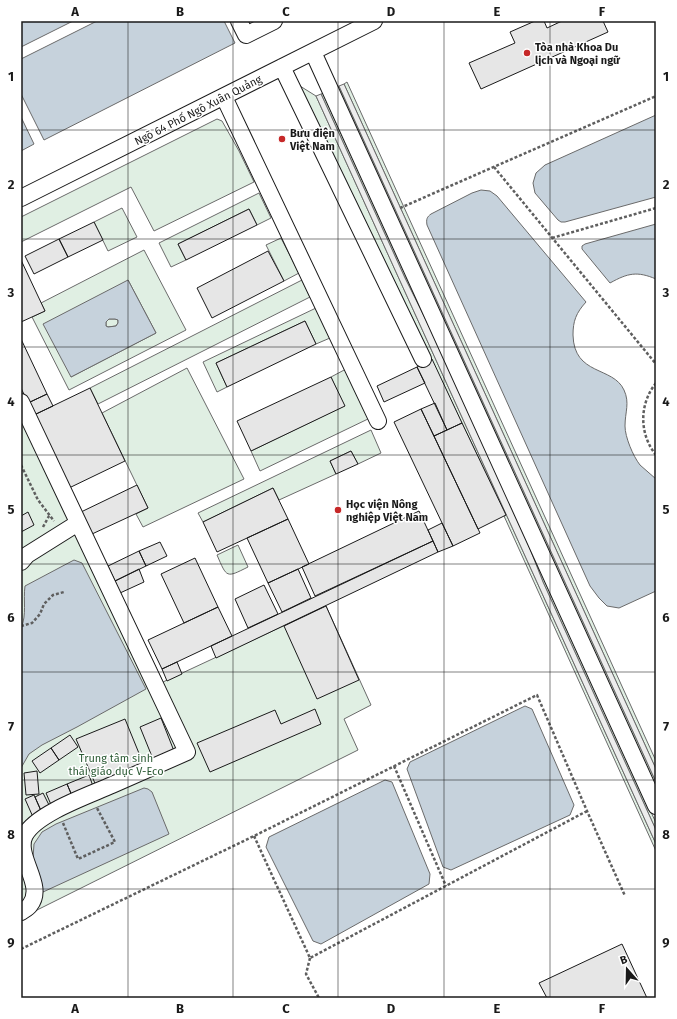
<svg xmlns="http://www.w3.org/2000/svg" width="677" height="1019" font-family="'Fira Sans',sans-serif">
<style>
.green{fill:#e0efe3;stroke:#6a6a6a;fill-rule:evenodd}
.parking{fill:#ededed;stroke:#6a6a6a}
.water{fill:#c6d2dc;stroke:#6a6a6a;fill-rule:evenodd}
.building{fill:#e6e6e6;stroke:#1a1a1a}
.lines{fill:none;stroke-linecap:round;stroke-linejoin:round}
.minor-casing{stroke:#1a1a1a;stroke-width:18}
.path{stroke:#5f5f5f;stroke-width:2.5;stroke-dasharray:3 2;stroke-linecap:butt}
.minor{stroke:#fff;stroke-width:16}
.grid{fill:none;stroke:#1a1a1a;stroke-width:1;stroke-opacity:0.55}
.poi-dot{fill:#c62828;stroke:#fff;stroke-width:1.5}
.labels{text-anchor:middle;stroke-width:3;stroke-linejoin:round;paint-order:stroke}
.poi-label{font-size:11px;font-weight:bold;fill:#1a1a1a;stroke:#fff;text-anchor:start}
.street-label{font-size:11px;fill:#1a1a1a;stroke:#fff}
.park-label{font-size:11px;fill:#2b5a34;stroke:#fff}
.neatline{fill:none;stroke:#1a1a1a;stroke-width:1.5}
.grid-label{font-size:13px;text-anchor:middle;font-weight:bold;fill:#1a1a1a}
</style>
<rect width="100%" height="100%" fill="#fff"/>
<!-- green -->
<path class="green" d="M347 82 656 761V769L344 84Z
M300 86 316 96 656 844V851L504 516 506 515Z
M339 86 656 782V789L336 87Z
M324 93 434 336 405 278 321 94Z
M217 119 222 121 239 151 254 182 154 231 131 187 21 242V217Z
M259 193 271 218 257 225 249 209 178 244 186 260 171 267 159 243Z
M122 208 137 237 108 251 94 222Z
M281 238 299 273 284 281 266 245Z
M144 250 186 330 69 390 32 317 45 311 41 303ZM128 280 156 333 71 377Z
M302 280 310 297 98 404 90 388Z
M316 308 330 338 316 344 305 321 216 363 227 387 217 392 203 362Z
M109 319H115L118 320V323L116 326 108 327 106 326V322Z
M187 368 244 479 143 527 136 514 148 508 102 413Z
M346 369 370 418 260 471 251 451 344 406 331 377Z
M21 388 163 682 326 606 371 705 344 719 358 750 21 918Z
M371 430 381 453 358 464 351 451 330 461 336 474 279 500 273 488 203 522 198 513Z
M519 521 656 823V830L543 582Z
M238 545 248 567C226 578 227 578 217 555Z"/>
<!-- parking -->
<path class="parking" d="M344 84 656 769V782L339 86Z
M321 94 405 278 434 336 519 521 543 582 656 830V844L316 96Z"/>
<!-- water -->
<path class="water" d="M21 21H73L21 47Z
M97 21H224L235 43 44 140 21 94V59Z
M656 115V197L565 222H561L558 220 535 193 533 183 536 173 545 165Z
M21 117 34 144 21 151Z
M481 190 490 191 497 196 586 302C576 313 573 321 573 335 574 376 613 366 624 390 630 403 625 412 625 426 625 437 633 456 640 465 645 470 651 474 656 479V591L619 608 607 606 599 598 590 586 427 225C426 219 427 217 431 214L472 193Z
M656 224V279C637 271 628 273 610 283L582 249V246L585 244Z
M128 280 156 333 71 377 43 324ZM109 319H115L118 320V323L116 326 108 327 106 326V322Z
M74 560 82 563 146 689 77 727 42 745 29 754 21 768V628C27 615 23 600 25 586Z
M525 706 532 709 574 805 570 815 451 870 443 867 407 769 410 762Z
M385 780 392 782 430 874 429 884 321 944 313 941 266 847 269 837Z
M144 788 148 789 152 792 169 834 43 892 33 858 34 844 42 832 56 824Z"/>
<!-- building -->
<path class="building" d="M535 21H544L547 28 562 21H603L608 32 481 89 469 63 515 43 510 32Z
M249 209 257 225 186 260 178 244Z
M94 222 103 240 68 257 59 239Z
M59 239 68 257 34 274 25 256Z
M268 251 284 281 212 318 197 288Z
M21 260 45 311 21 322Z
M305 321 316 344 227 387 216 363Z
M21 339 47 394 28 403 21 388Z
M432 359 462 423 447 430 417 367Z
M417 367 425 383 384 402 377 386Z
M331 377 345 406 251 451 237 421Z
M90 388 125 461 69 488 34 415Z
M47 394 53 406 34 415 28 403Z
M435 403 447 430 434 436 421 409Z
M421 409 480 533 453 546 394 422Z
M462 423 506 515 478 529 434 436Z
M351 451 358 464 336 474 330 461Z
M137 485 148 508 92 534 81 512Z
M273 488 288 519 217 552 203 522Z
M419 511 433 541 315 596 302 567Z
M28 512 34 525 21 532V516Z
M288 519 309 564 268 583 247 538Z
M442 523 453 546 438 552 428 530Z
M433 541 438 552 216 658 211 646Z
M160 542 167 556 146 566 139 551Z
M139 551 146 566 115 581 108 566Z
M195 558 218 607 184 623 161 574Z
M139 569 144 582 120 593 115 581Z
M298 569 311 598 282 612 268 583Z
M264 585 278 614 248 628 235 599Z
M326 606 359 680 317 699 284 626Z
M218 607 232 636 162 669 148 640Z
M177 662 182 674 167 681 162 669Z
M315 709 321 724 210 772 197 743 275 710 281 724Z
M161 718 174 751 153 759 140 727Z
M125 719 145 768 97 788 76 739Z
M70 735 78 747 59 760 51 748Z
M51 748 59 760 40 773 32 761Z
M37 771 39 794 26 795 24 773Z
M89 775 94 789 73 798 67 784Z
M67 784 73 798 52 807 46 793Z
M43 793 51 809 42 813 35 797Z
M34 795 42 813 33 817 25 799Z
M622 944 647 998H547L539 983Z"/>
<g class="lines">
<!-- minor casing -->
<g class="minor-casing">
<path id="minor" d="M239 21 246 35 274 21
M313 52 656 806
M282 67 423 359
M224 97 378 421
M21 198 374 21
M21 402 187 752C162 763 137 774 112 785 90 795 37 813 25 835 14 856 46 885 30 905 28 908 24 910 21 912
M21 562 27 555 78 523"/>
</g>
<!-- path -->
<path class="path" d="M494 167 656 364
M400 208 656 96
M552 238 656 208
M656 383C639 404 639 434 656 455
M21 465 38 500 54 521
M43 527 49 516
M21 626 32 623 40 614 44 604 53 595 64 592
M394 766 446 886
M63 823 78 859 115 842 97 808
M254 836 310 958 587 811
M21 949 254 836 537 695 587 811 625 896
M310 958 306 974 319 998"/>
<!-- minor -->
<use href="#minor" class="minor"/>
</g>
<!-- grid -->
<path class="grid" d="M128 21V998M233 21V998M338 21V998M444 21V998M550 21V998M21 130H656M21 239H656M21 347H656M21 455H656M21 564H656M21 672H656M21 780H656M21 889H656"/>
<!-- markers -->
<g class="poi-dot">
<circle cx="527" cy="53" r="4"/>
<circle cx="282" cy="139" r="4"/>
<circle cx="338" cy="510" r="4"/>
</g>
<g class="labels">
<!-- poi labels -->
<g class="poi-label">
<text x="535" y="51">Tòa nhà Khoa Du<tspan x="535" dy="13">lịch và Ngoại ngữ</tspan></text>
<text x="290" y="137">Bưu điện<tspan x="290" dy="13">Việt Nam</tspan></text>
<text x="346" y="508">Học viện Nông<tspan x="346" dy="13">nghiệp Việt Nam</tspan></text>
</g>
<!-- street labels -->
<g class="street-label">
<text transform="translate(198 110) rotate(-27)" y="4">Ngõ 64 Phố Ngô Xuân Quảng</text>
</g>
<!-- park labels -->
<g class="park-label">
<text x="116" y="762">Trung tâm sinh<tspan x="116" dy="13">thái giáo dục V-Eco</tspan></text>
</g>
</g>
<!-- border -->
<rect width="677" height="1019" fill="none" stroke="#ffffff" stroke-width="44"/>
<!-- north arrow -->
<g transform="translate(627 969) rotate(340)" stroke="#ffffff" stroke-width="3" paint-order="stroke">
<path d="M0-3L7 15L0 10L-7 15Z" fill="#1a1a1a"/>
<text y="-6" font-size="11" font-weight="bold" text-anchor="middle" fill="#1a1a1a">B</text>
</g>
<rect x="22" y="22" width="633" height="975" class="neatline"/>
<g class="grid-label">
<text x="75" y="16">A</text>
<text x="180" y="16">B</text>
<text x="286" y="16">C</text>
<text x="391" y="16">D</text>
<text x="497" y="16">E</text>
<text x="602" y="16">F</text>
<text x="11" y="81">1</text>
<text x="666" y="81">1</text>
<text x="11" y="189">2</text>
<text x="666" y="189">2</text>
<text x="11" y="297">3</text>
<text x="666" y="297">3</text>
<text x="11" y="406">4</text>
<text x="666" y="406">4</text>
<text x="11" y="514">5</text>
<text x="666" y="514">5</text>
<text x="11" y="622">6</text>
<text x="666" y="622">6</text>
<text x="11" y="731">7</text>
<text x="666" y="731">7</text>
<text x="11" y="839">8</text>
<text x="666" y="839">8</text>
<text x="11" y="947">9</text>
<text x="666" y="947">9</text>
<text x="75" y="1013">A</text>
<text x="180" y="1013">B</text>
<text x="286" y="1013">C</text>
<text x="391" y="1013">D</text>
<text x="497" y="1013">E</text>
<text x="602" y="1013">F</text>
</g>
</svg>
